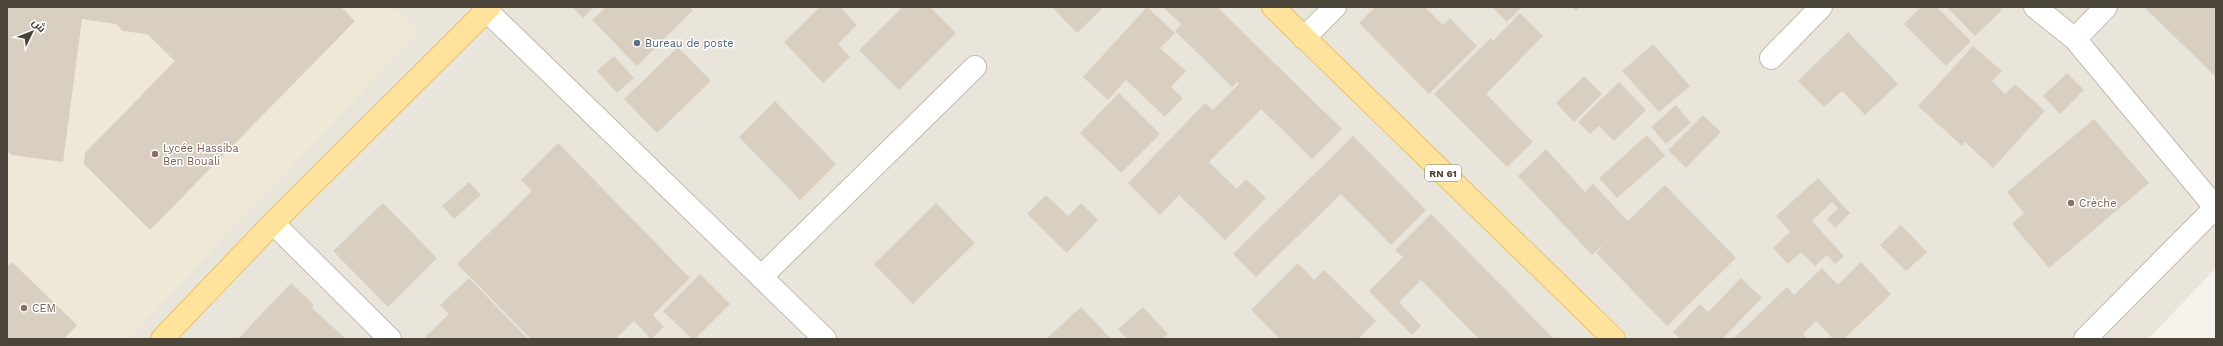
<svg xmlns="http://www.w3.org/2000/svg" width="2223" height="346" font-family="'Work Sans',Cairo,sans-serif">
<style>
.residential{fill:#eae5da}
.education{fill:#efe8d6}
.building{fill:#d8cfc1}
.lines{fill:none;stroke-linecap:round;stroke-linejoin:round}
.minor-casing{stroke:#c2bbae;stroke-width:24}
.major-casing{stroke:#e6c16a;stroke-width:24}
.minor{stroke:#fff;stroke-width:22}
.major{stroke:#ffe39c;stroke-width:22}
.service-dot{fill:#5c6f8a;stroke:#fff;stroke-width:1.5}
.education-dot{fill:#8d6e63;stroke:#fff;stroke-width:1.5}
.labels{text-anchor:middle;stroke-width:3;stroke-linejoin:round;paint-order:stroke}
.shield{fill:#fff;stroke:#817c74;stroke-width:1}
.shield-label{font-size:10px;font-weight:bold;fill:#4b4439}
.service-label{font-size:11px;fill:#4e5e75;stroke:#fff;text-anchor:start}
.education-label{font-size:11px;fill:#785e54;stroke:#fff;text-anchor:start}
</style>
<rect width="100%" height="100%" fill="#f6f3ec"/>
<!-- residential -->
<path class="residential" d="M7 7H2216V268L2148 339H7Z"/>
<!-- education -->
<path class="education" d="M7 7H393L419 32 128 339H7Z"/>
<!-- building -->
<path class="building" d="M7 7H341L355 21 150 230 84 164 85 153 175 61 147 34 123 31 116 24 82 19 63 162 12 155 7 151Z
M572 7H594L583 18Z
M606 7H689L693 10 637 66 592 20Z
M820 7H840L857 25 838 44 850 57 823 83 784 42Z
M903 7H930L956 33 899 90 859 50Z
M1052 7H1101L1102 9 1077 33Z
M1147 7 1175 33 1160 48 1186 71 1171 87 1183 98 1165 117 1126 80 1108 100 1083 77Z
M1163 7H1217L1342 129 1312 159 1261 109 1209 162 1237 189 1246 179 1266 198 1225 240 1179 195 1160 215 1128 183 1205 103 1213 110 1239 84 1237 82 1232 87 1175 31 1181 24Z
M1375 7H1425L1443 25 1450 18 1477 46 1429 94 1359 23Z
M1492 7H1522L1507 22Z
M1572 7H1581L1576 11Z
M1921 7H1937L1971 41 1946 66 1904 24Z
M1947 7H1999L2002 10 1975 36Z
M2144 7H2216V77Z
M1520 13 1543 36 1486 94 1533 142 1507 167 1434 94 1491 38 1493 41Z
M1848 32 1898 84 1865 115 1842 91 1824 107 1798 81Z
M1653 44 1690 86 1659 112 1622 71Z
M1973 46 2002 71 1992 81 2005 94 2015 84 2045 111 1993 168 1965 142 1962 146 1918 106Z
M678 47 711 81 657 133 624 99Z
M614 56 634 78 617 93 597 71Z
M2067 73 2084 90 2060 114 2043 96Z
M1584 76 1602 94 1574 122 1556 103Z
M1619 82 1646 110 1614 141 1599 126 1590 134 1578 122Z
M1119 93 1160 134 1121 173 1080 133Z
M775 101 836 164 800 200 739 137Z
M1676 105 1691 123 1666 144 1651 127Z
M1703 115 1721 132 1686 168 1668 150Z
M2094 119 2149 183 2049 268 2012 224 2024 213 2007 192Z
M1647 135 1665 156 1617 198 1599 178Z
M1353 136 1426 210 1391 245 1341 194 1256 277 1233 254Z
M558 143 690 278 653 315 664 327 651 339 634 321 615 339H531L457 264 532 191 521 180Z
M1546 149 1585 192 1593 184 1628 221 1665 185 1736 258 1667 326 1596 253 1605 243 1592 255 1518 176Z
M1818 178 1850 213 1835 228 1827 219 1838 208 1832 202 1812 221 1844 256 1835 264 1827 255 1815 266 1801 252 1788 264 1773 248 1790 232 1776 216Z
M469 182 481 195 454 219 442 206Z
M1046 195 1068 216 1081 203 1098 220 1067 253 1027 214Z
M383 203 437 258 388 307 333 251Z
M936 203 975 243 913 304 874 264Z
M1431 214 1554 339H1479L1421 280 1399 302 1421 326 1412 335 1369 291 1403 257 1395 250Z
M1901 225 1927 252 1906 271 1880 245Z
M12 262 77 325 64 339H7V267Z
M1861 262 1891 294 1844 339H1833L1816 321 1803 334 1807 339H1733L1787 287 1794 295 1822 268 1838 285Z
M1298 263 1314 280 1324 270 1376 321 1358 339H1280L1251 310Z
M700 274 730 304 695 339H692L663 311Z
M469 278 528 339H423L449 314 440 305Z
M1741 278 1762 298 1722 339H1681L1673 332 1700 304 1708 312Z
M291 283 314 305 312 308 346 339H238Z
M1081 307 1111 339H1046Z
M1143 307 1168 334 1162 339H1127L1118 329Z"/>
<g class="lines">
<!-- minor casing -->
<g class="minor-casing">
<path id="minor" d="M483 7 825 339
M2035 7 2075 39 2215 207
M1304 38 1335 7
M2075 39 2106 7
M1771 58 1821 7
M273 223 390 339
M761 277 975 67
M2085 339 2216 207"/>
</g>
<!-- major casing -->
<g class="major-casing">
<path id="major" d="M1273 7 1614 339
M162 339 273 223 490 7"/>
</g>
<!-- minor -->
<use href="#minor" class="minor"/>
<!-- major -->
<use href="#major" class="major"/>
</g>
<!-- markers -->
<circle class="service-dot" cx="637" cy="43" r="4"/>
<g class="education-dot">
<circle cx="155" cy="154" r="4"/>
<circle cx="2071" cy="203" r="4"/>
<circle cx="24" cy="308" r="4"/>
</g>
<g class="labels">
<!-- shield labels -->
<rect class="shield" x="1425" y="165" width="36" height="16" rx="3"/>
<g class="shield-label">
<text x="1443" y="177">RN 61</text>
</g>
<!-- service labels -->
<g class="service-label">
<text x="645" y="47">Bureau de poste</text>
</g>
<!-- education labels -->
<g class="education-label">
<text x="163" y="152">Lycée Hassiba<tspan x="163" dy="13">Ben Bouali</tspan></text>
<text x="2079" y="207">Crèche</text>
<text x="32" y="312">CEM</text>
</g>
</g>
<!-- border -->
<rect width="2223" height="346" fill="none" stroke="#4b4439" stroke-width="16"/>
<!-- north arrow -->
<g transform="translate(32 32) rotate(47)" stroke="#ffffff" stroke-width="3" paint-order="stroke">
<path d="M0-3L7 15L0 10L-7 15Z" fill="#4b4439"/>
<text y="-6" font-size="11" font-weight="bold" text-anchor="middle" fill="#4b4439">ش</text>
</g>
</svg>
